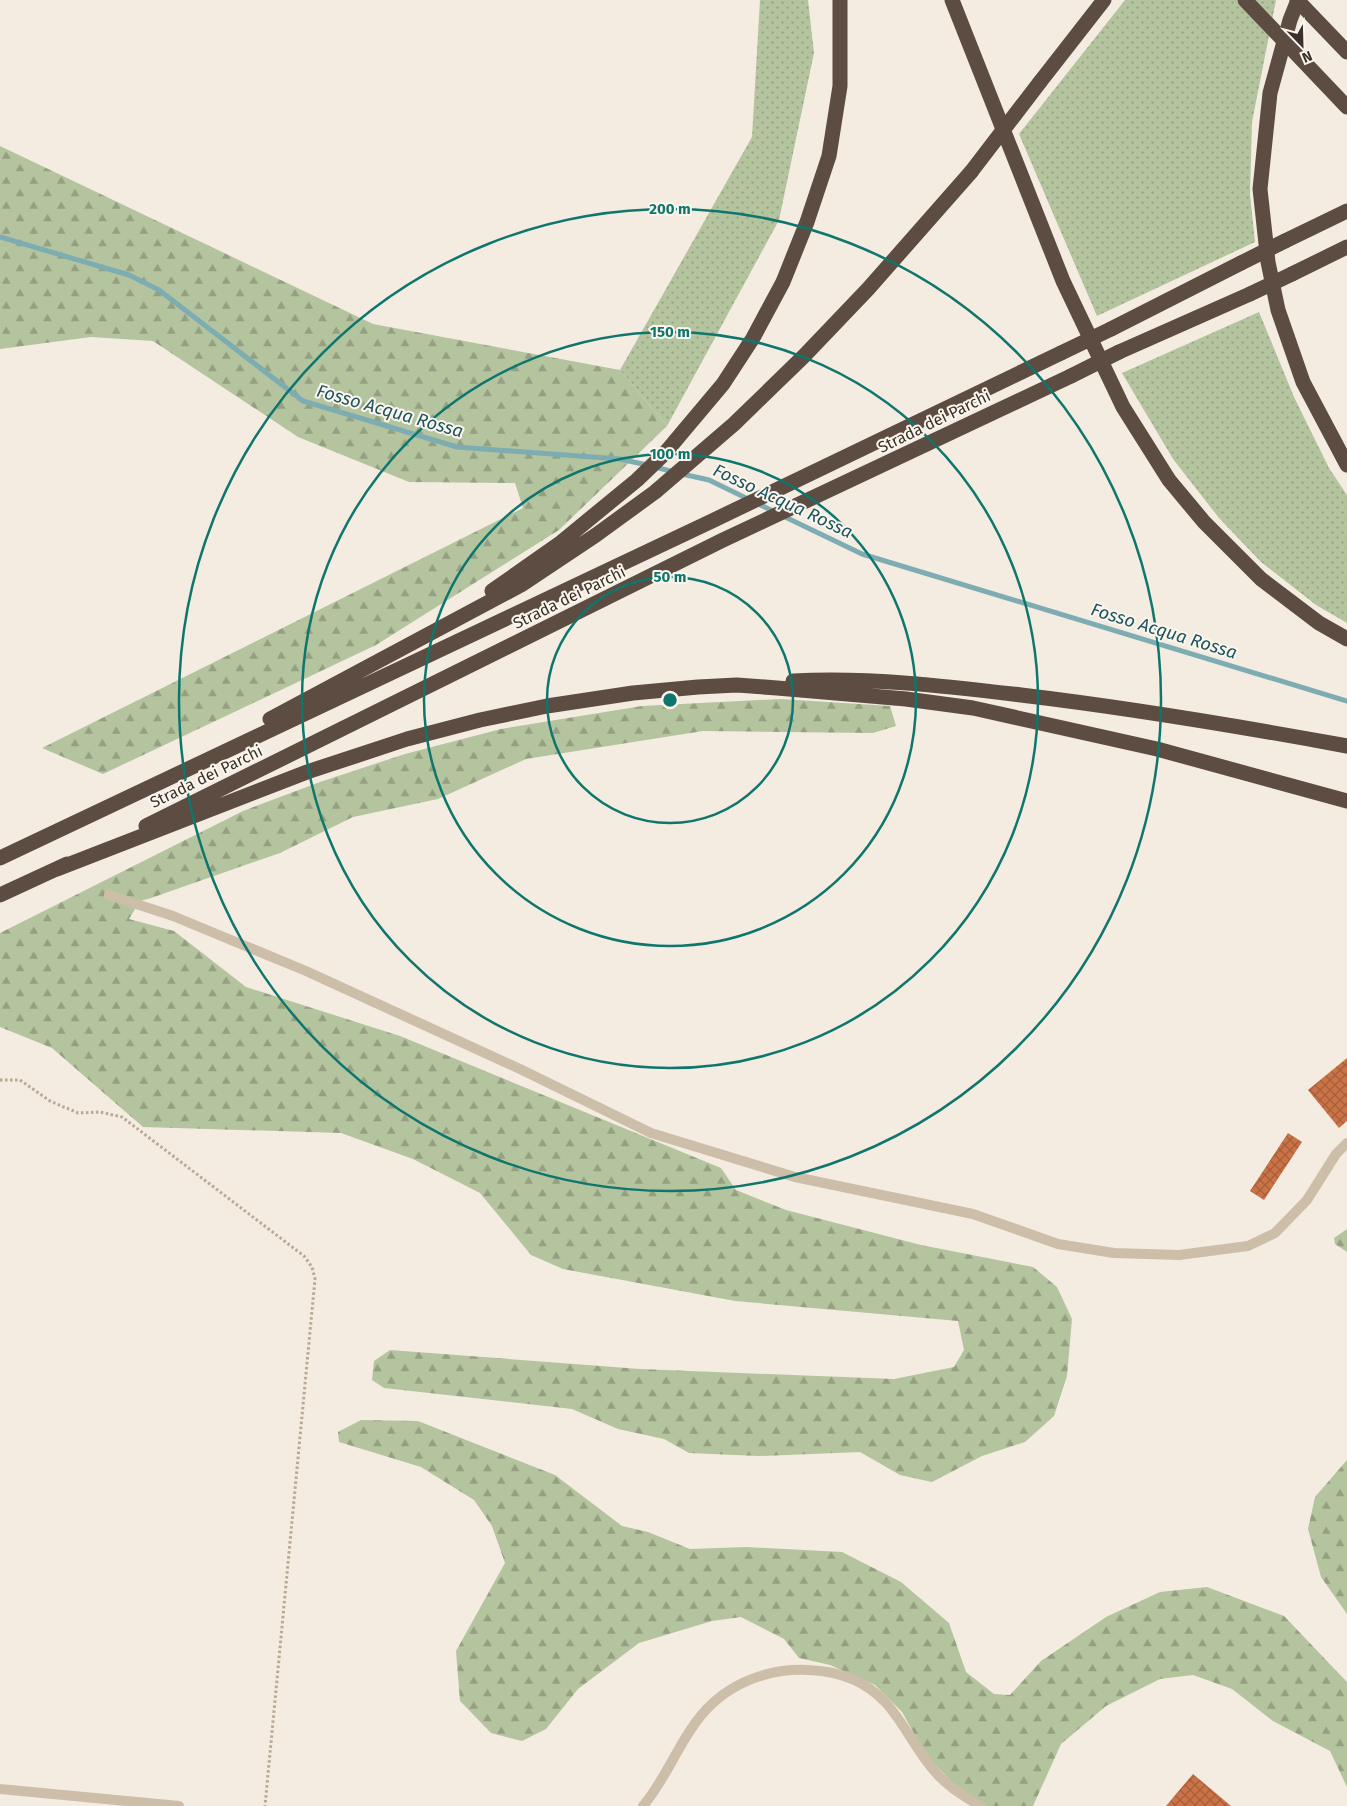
<svg xmlns="http://www.w3.org/2000/svg" width="1347" height="1806" font-family="'Fira Sans',sans-serif">
<style>
.grass{fill:url(#grass-dots)}
.forest{fill:url(#forest-firs)}
.lines{fill:none;stroke-linecap:round;stroke-linejoin:round}
.stream{stroke:#7dacb3;stroke-width:5}
.building{fill:url(#building-cross-hatch)}
.path{stroke:#b9a894;stroke-width:3;stroke-dasharray:2.5 2.5;stroke-linecap:butt}
.service{stroke:#cdbeaa;stroke-width:10}
.motorway{stroke:#5c4c41;stroke-width:15}
.motorway-bridge{stroke:#5c4c41;stroke-width:15}
.ring{fill:none;stroke:#0f766e;stroke-width:2.5}
.labels{text-anchor:middle;stroke-width:4;stroke-linejoin:round;paint-order:stroke}
.street-label{font-size:16px;fill:#3b312a;stroke:#fbf6ed}
.water-label{font-size:18px;font-style:italic;fill:#1d545f;stroke:#fbf6ed}
.centre{fill:#0f766e;stroke:#fbf6ed;stroke-width:2.5}
.ring-label{font-size:15px;text-anchor:middle;font-weight:bold;fill:#0f766e;stroke:#fbf6ed;stroke-width:4;stroke-linejoin:round;paint-order:stroke}
</style>
<defs>
<pattern id="grass-dots" width="8" height="8" patternUnits="userSpaceOnUse" patternTransform="scale(1.25)"><rect width="8" height="8" fill="#b4c49e"/><path d="M2 2h.1M6 6h.1" fill="none" stroke="#94a081" stroke-width="1.8" stroke-linecap="round"/></pattern>
<pattern id="forest-firs" width="22" height="20" patternUnits="userSpaceOnUse" patternTransform="scale(1.25)"><rect width="22" height="20" fill="#b4c49e"/><path d="M5 1l3.5 6h-7zM16 11l3.5 6h-7z" fill="#94a081"/></pattern>
<pattern id="building-cross-hatch" width="8" height="8" patternUnits="userSpaceOnUse" patternTransform="scale(1.25)"><rect width="8" height="8" fill="#cb7347"/><path d="M0 0l8 8M0 8l8-8" fill="none" stroke="#a65f3b"/></pattern>
</defs>
<rect width="100%" height="100%" fill="#f4ece0"/>
<!-- grass -->
<path class="grass" d="M760 0H808L814 53 779 220 667 426 620 370 752 137Z
M1125 0H1276L1252 122 1250 194 1255 242 1097 316 1019 134Z
M1259 312 1294 397 1329 468 1347 495V623L1316 605 1261 562 1219 518 1173 459 1122 373Z"/>
<!-- forest -->
<path class="forest" d="M0 146 373 324 620 370 667 426 559 530 376 645 103 774 42 748 523 508 515 483 409 482 298 437 153 341 91 337 0 349Z
M781 699 890 706 896 726 873 733 703 731 526 759 438 799 353 817 280 853 151 898 140 901 129 919 174 931 246 987 400 1036 721 1168 736 1190 786 1210 921 1245 1033 1267 1057 1287 1072 1319 1067 1376 1054 1416 1025 1442 982 1456 932 1482 900 1475 860 1452 759 1456 689 1453 664 1439 618 1429 572 1409 384 1388 372 1380 374 1361 390 1350 640 1369 894 1379 954 1367 964 1350 958 1321 735 1301 563 1269 531 1255 480 1193 413 1159 341 1133 143 1127 52 1048 0 1027V933L243 811 320 782 405 754 501 729 642 706Z
M1347 1229V1252L1335 1244 1334 1238Z
M361 1420 418 1421 555 1475 622 1526 648 1532 690 1549 746 1547 842 1552 901 1582 949 1623 966 1672 994 1694 1010 1695 1041 1661 1106 1617 1160 1592 1207 1587 1284 1616 1347 1682V1787L1330 1751 1273 1721 1232 1689 1193 1675 1160 1679 1106 1706 1061 1744 1033 1806H986L952 1782 926 1755 902 1712 875 1685 830 1665 799 1658 784 1639 741 1617 712 1621 639 1643 578 1689 546 1729 522 1741 491 1733 460 1701 456 1651 505 1563 492 1526 474 1500 421 1467 339 1442 338 1432Z
M1347 1460V1614L1321 1577 1308 1529 1315 1497Z"/>
<g class="lines">
<!-- stream -->
<path class="stream" d="M0 237 129 275 159 290 303 401 457 447 620 459 647 465
M655 467 674 472
M682 474 709 480 775 512
M783 516 862 554 1347 701"/>
</g>
<!-- building -->
<path class="building" d="M1347 1058V1121L1339 1128 1308 1090Z
M1288 1133 1302 1142 1264 1200 1250 1191Z
M1193 1774 1231 1806H1166Z"/>
<g class="lines">
<!-- path -->
<path class="path" d="M0 1080H20L50 1101 78 1113 100 1112 122 1117 304 1256 312 1267 315 1279 265 1806"/>
<!-- service -->
<path class="service" d="M109 895 173 916 306 971 520 1069 651 1133 795 1177 973 1214 1058 1244 1114 1253 1179 1255 1248 1246 1275 1233 1307 1200 1336 1154 1347 1143
M0 1789 179 1806
M643 1806C665 1780 676 1749 696 1722 722 1686 764 1668 808 1670 838 1671 866 1681 886 1703 904 1723 915 1748 932 1768 945 1785 962 1795 980 1806"/>
<!-- motorway -->
<path class="motorway" d="M952 0 1063 281 1123 407 1169 480 1204 522 1261 579 1319 623 1347 639
M1298 0 1290 20 1270 93 1260 189 1268 262 1278 310 1303 382 1347 465
M1040 82 1104 0
M1285 241 1347 211
M1292 274 1347 247
M1111 329 1241 263
M1119 352 1250 294
M492 591 559 544 637 480 665 453 723 384 753 338 783 282 807 222 829 156 840 86V0
M793 681C869 677 945 686 1021 695 1130 708 1238 726 1347 746
M270 719 521 585 596 535 655 492 734 424 804 356 868 289 971 172
M146 826 723 540 1071 376
M0 858 712 521 1061 353
M57 869 307 772 407 739 480 720 547 706 633 693 698 687 737 685 777 688 906 699 973 708 1157 749 1347 801
M0 895 67 864"/>
<!-- motorway-bridge -->
<path class="motorway-bridge" d="M1245 0 1347 107
M1297 0 1347 52
M971 172 1040 82
M1241 263 1285 241
M1250 294 1292 274
M1061 353 1111 329
M1071 376 1119 352"/>
</g>
<!-- distance rings -->
<g class="ring">
<circle cx="670" cy="700" r="123"/>
<circle cx="670" cy="700" r="246"/>
<circle cx="670" cy="700" r="368"/>
<circle cx="670" cy="700" r="491"/>
</g>
<g class="labels">
<!-- street labels -->
<g class="street-label">
<text transform="translate(934 421) rotate(-26)" y="6">Strada dei Parchi</text>
<text transform="translate(569 597) rotate(-26)" y="6">Strada dei Parchi</text>
<text transform="translate(206 776) rotate(-26)" y="6">Strada dei Parchi</text>
</g>
<!-- water labels -->
<g class="water-label">
<text transform="translate(390 411) rotate(16)" y="6">Fosso Acqua Rossa</text>
<text transform="translate(783 501) rotate(25)" y="6">Fosso Acqua Rossa</text>
<text transform="translate(1164 631) rotate(17)" y="6">Fosso Acqua Rossa</text>
</g>
</g>
<circle cx="670" cy="700" r="8" class="centre"/>
<g class="ring-label">
<text x="670" y="214">200 m</text>
<text x="670" y="337">150 m</text>
<text x="670" y="459">100 m</text>
<text x="670" y="582">50 m</text>
</g>
<!-- north arrow -->
<g transform="translate(1302 45) rotate(157)" stroke="#fbf6ed" stroke-width="4" paint-order="stroke">
<path d="M0-4L9 19L0 12L-9 19Z" fill="#3b312a"/>
<text y="-8" font-size="14" font-weight="bold" text-anchor="middle" fill="#3b312a">N</text>
</g>
</svg>
